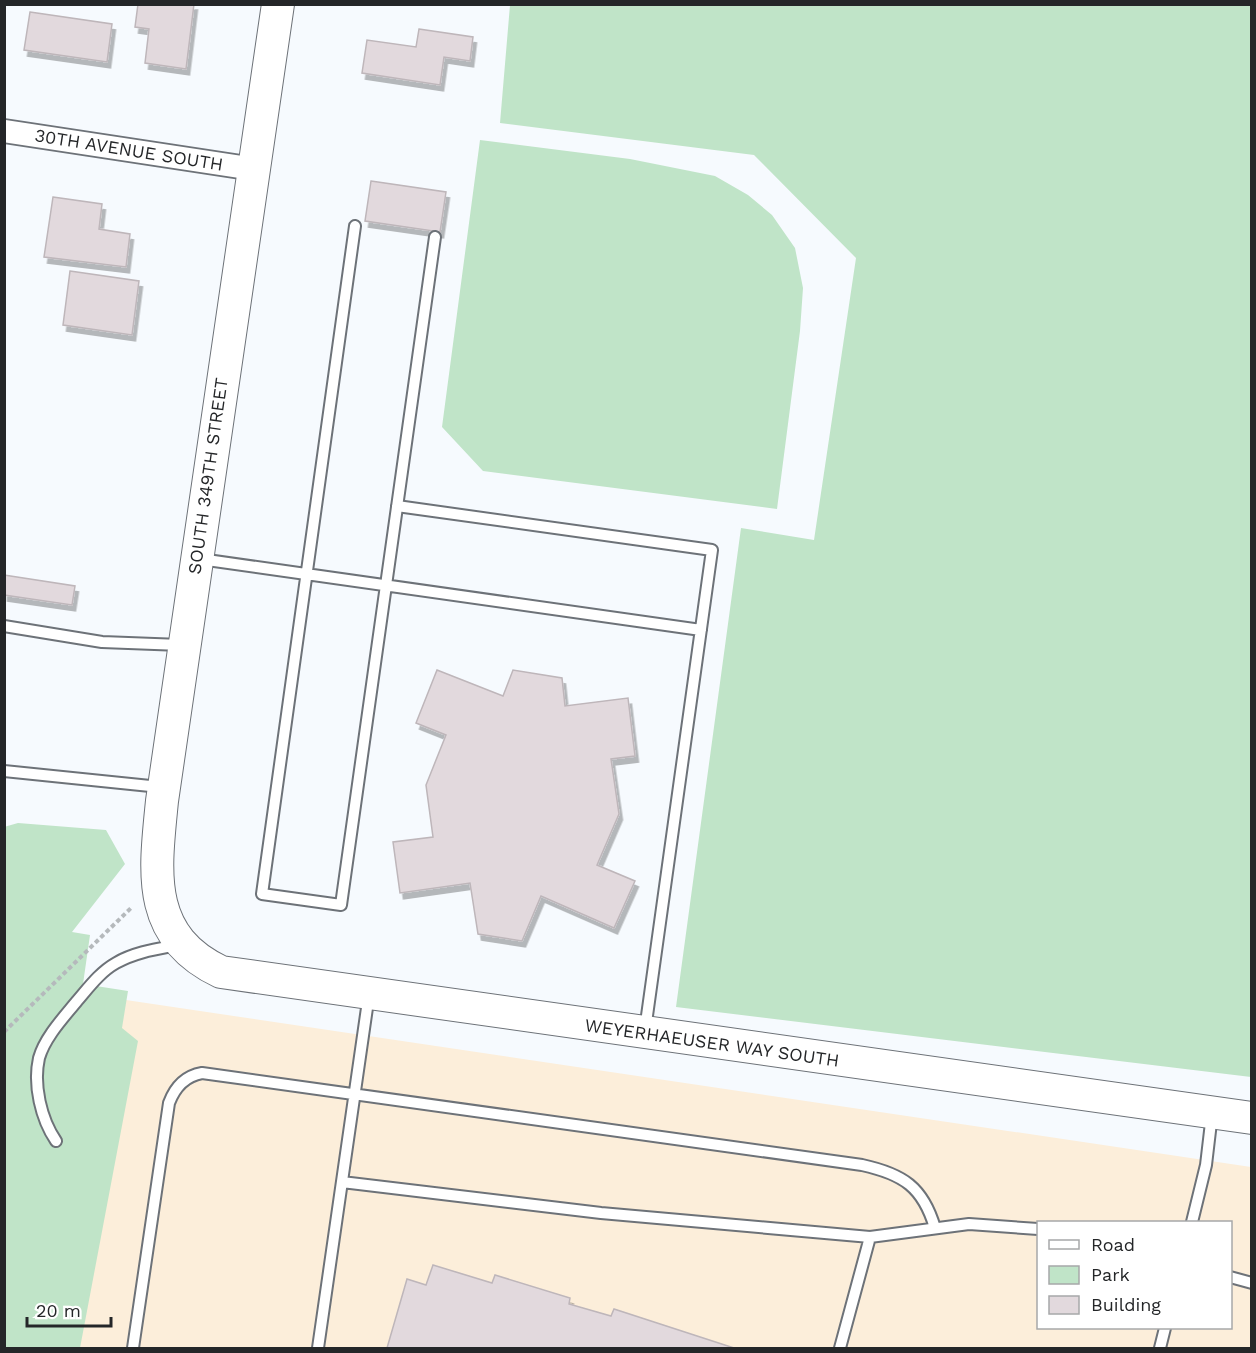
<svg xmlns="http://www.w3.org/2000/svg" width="1256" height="1353" font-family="'Work Sans',sans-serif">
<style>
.commercial{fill:#fceeda;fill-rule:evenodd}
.green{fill:#c0e4c8}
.building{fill:#e2d9dd;stroke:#beb6ba;stroke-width:1.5;filter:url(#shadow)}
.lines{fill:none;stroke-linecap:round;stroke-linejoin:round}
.lane-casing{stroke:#6d7278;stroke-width:14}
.street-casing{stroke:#6d7278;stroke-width:26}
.secondary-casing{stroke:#6d7278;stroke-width:34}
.path{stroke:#b5b9bc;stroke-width:4;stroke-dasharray:4.5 3;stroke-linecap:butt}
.lane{stroke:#fff;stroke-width:10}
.street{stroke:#fff;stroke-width:22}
.secondary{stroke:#fff;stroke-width:32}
.labels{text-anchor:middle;stroke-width:4.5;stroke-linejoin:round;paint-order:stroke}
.street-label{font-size:18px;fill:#242628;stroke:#fff}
</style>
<defs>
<filter id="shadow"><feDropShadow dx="3.5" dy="6" stdDeviation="0" flood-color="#0004"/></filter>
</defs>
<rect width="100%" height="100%" fill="#f6fafe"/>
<!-- commercial -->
<path class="commercial" d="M126 1000 1251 1167V1348H68ZM1038 1222H1230V1328H1038Z"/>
<!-- green -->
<path class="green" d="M510 5H1251V1077L676 1007 741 528 814 540 856 258 754 155 500 123Z
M480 140 630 159 715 176 748 195 772 215 795 248 803 288 800 331 777 509 483 471 442 427Z
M18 823 106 830 125 864 72 932 90 935 83 984 128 991 122 1028 138 1041 80 1348H5L4 827Z"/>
<!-- building -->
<path class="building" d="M138 4H194L186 69 145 63 149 29 135 27Z
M30 12 112 24 107 62 24 50Z
M419 29 473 37 470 61 444 57 440 85 362 73 367 40 416 47Z
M371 181 446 192 440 232 365 221Z
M53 197 102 204 99 229 130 234 126 267 44 257Z
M70 271 139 281 132 335 63 325Z
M4 575 75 586 72 605 4 595Z
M437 670 503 696 513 670 562 678 565 706 628 698 635 756 611 759 619 814 597 865 635 881 614 928 541 896 522 941 478 934 470 883 400 893 393 842 433 837 426 785 446 735 416 723Z
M433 1265 492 1283 495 1275 570 1298 569 1304 611 1316 614 1309 734 1348H387L407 1279 426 1285Z"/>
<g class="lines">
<!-- lane casing -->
<g class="lane-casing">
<path id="lane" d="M355 226 262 894 341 905 435 237
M397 506 712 550 645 1030
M200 559 701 630
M4 626 102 642 181 645
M4 771 160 787
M56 1141C41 1119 33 1085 39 1058 45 1037 64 1017 77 1001 89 987 100 972 116 963 135 952 157 949 178 945
M342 1182 601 1213 870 1237 969 1224 1038 1229
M1192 1222 1206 1165 1212 1114
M1230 1277 1252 1283
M133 1348 169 1103C175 1087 185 1076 202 1073L862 1165C903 1174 923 1187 935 1228
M318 1348 369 994
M840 1348 870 1237
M1160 1348 1165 1328"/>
</g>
<!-- street casing -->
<g class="street-casing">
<path id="street" d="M4 131 254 169"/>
</g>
<!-- secondary casing -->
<g class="secondary-casing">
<path id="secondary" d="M278 4 162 801C155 872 145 936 221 972L1252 1118"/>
</g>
<!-- path -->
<path class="path" d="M4 1032 132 907"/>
<!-- lane -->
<use href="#lane" class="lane"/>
<!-- street -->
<use href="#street" class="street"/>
<!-- secondary -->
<use href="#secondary" class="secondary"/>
</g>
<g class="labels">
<!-- street labels -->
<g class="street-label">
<text transform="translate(129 150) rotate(9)" y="6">30TH AVENUE SOUTH</text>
<text transform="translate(208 476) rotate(-82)" y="6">SOUTH 349TH STREET</text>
<text transform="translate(712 1043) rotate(8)" y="6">WEYERHAEUSER WAY SOUTH</text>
</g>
</g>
<!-- border -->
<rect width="1256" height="1353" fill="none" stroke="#242628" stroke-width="12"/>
<!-- legend -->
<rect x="1037" y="1221" width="195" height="108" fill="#ffffff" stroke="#a7a8a9" stroke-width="1.5"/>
<rect x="1049" y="1240" width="30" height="9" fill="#ffffff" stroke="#a7a8a9" stroke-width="1.5"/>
<text x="1091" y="1251" font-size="18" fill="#242628">Road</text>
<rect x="1049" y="1266" width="30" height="18" fill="#c0e4c8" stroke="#a7a8a9" stroke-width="1.5"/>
<text x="1091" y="1281" font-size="18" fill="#242628">Park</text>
<rect x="1049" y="1296" width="30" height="18" fill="#e2d9dd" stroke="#a7a8a9" stroke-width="1.5"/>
<text x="1091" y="1311" font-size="18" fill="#242628">Building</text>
<!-- scale -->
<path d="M27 1317v9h84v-9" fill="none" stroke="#242628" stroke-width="3"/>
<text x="36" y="1317" font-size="18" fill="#242628" stroke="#ffffff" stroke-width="4.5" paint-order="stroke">20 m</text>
</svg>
